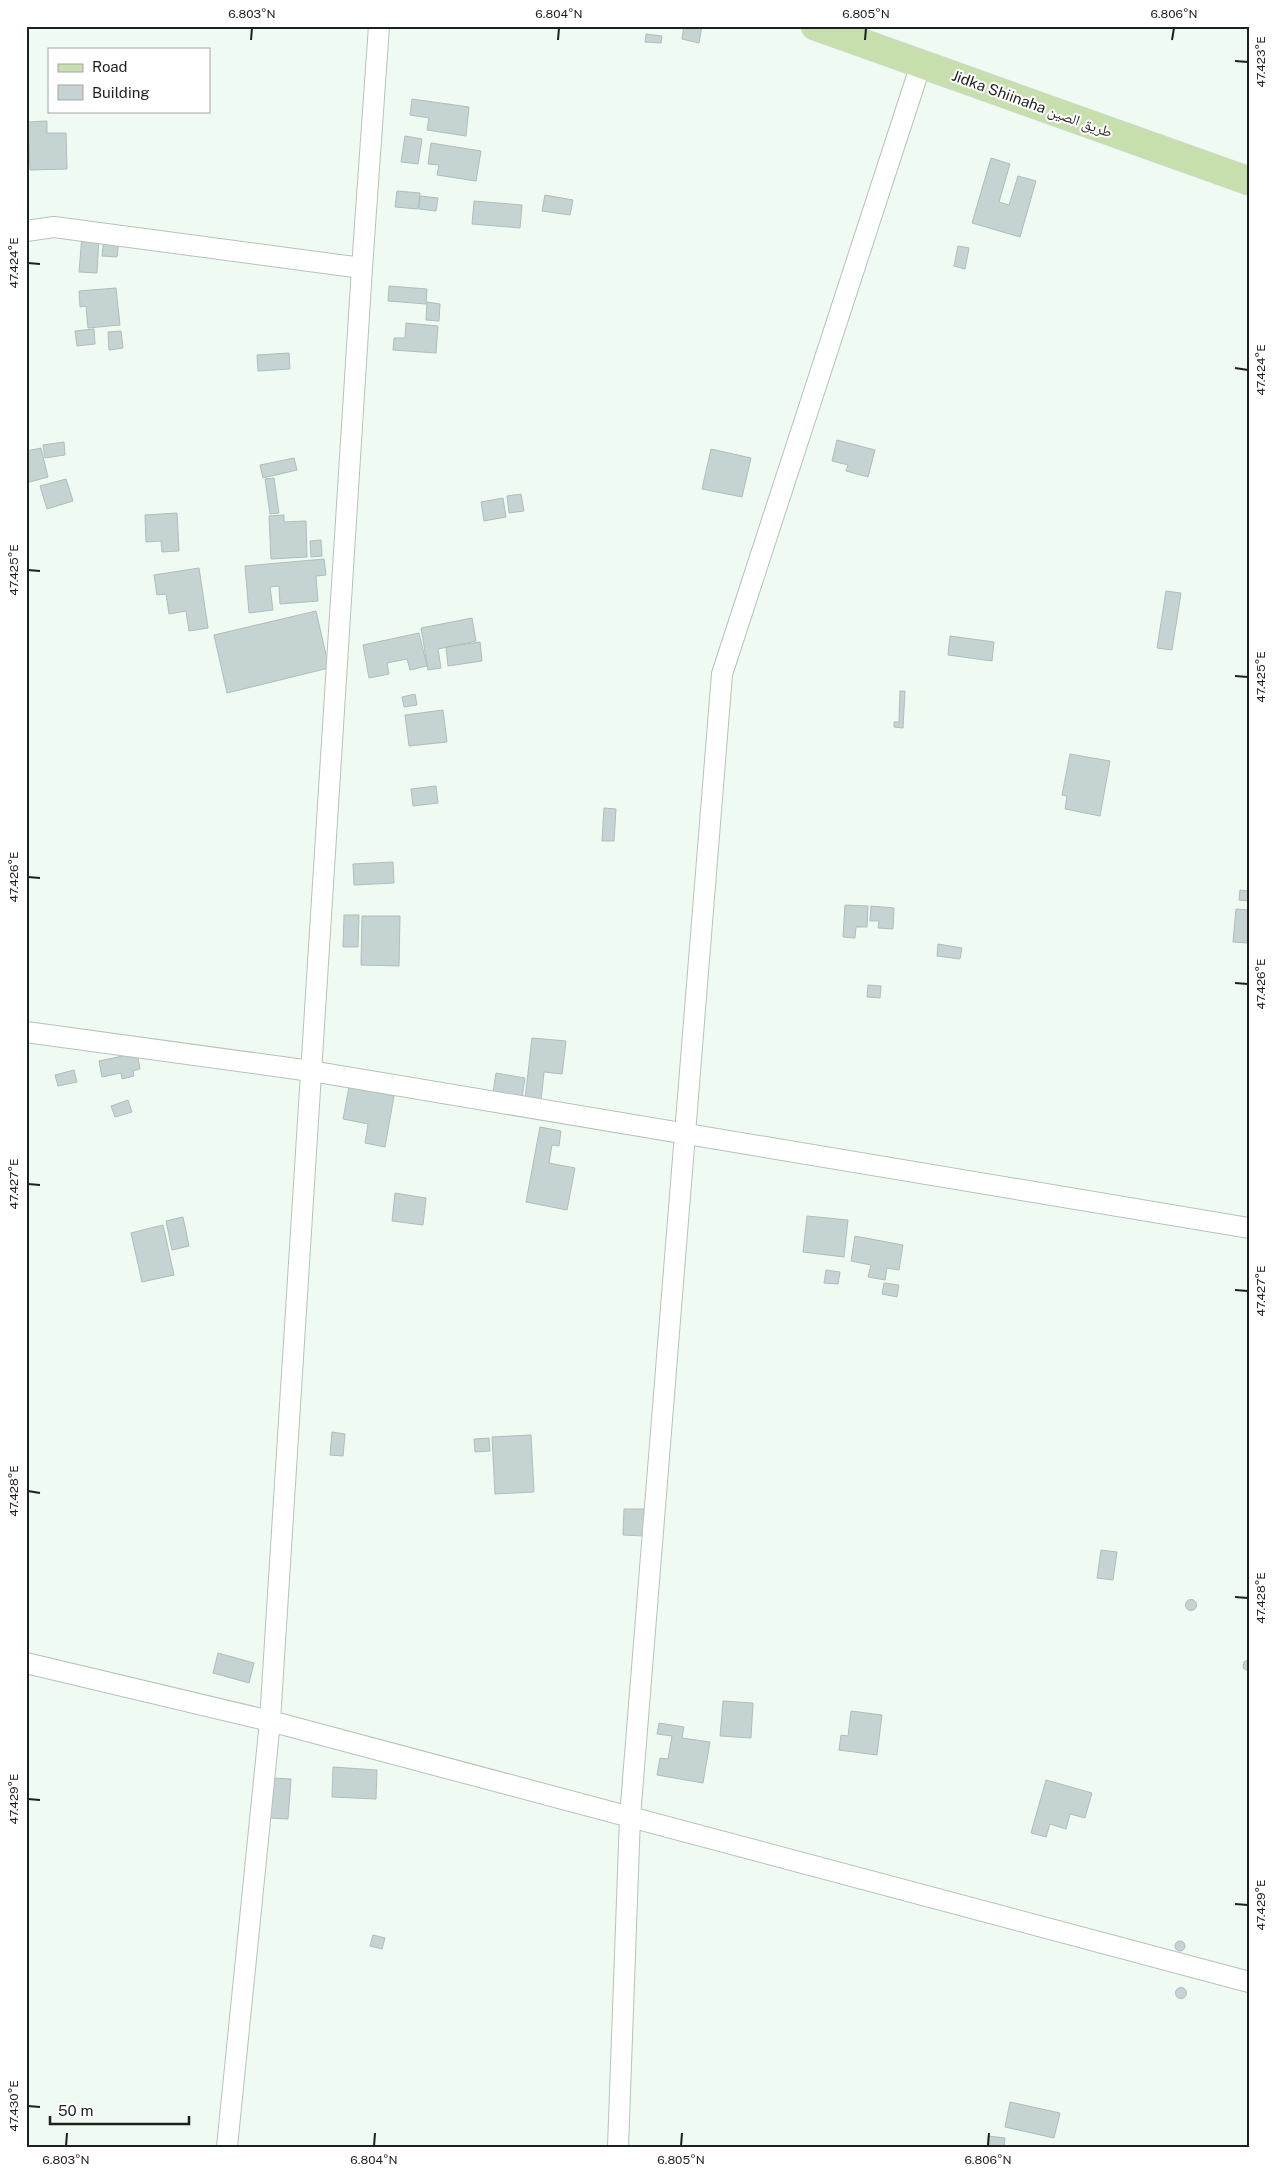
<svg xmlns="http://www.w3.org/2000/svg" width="1275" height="2173" font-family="'Public Sans','Noto Naskh Arabic',sans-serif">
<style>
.building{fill:#c5d4d2;stroke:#afbebb}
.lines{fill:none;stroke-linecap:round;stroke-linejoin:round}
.minor-casing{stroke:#b7c2bb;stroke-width:22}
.primary-casing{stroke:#d6d7d6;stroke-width:29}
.minor{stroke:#fff;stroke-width:20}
.primary{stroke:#c7dead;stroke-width:28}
.ticks{fill:none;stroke:#1c201e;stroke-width:2}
.labels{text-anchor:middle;stroke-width:4;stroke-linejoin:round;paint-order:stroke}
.street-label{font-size:15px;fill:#1c201e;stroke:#fff}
.neatline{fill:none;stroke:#1c201e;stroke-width:2}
.ticks-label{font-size:12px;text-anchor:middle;fill:#1c201e}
</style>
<rect width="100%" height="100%" fill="#eefaf2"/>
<!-- building -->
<path class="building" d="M684 26H702L699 43 682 39Z
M646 34 662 36 661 43 645 42Z
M412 99 469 107 466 136 427 130 429 118 410 115Z
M47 121V133H66L67 169 30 170 28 122Z
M405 136 422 139 418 164 401 162Z
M431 143 481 151 476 181 437 175 439 165 428 164Z
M991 158 1010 164 999 202 1009 205 1018 176 1036 181 1020 237 972 223Z
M397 191 420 193 418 209 395 207Z
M545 195 573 200 570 215 542 211Z
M420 196 438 198 436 211 419 209Z
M474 201 522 205 520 228 472 224Z
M82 235 99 237 97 273 79 272Z
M104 239 119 241 117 257 102 256Z
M958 246 969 248 965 269 954 266Z
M389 286 427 289 426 304 388 301Z
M116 288 120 325 88 328 86 306 80 307 79 291Z
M427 302 440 304 439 321 426 320Z
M406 323 438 326 436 353 393 350 394 338H405Z
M94 329 95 344 77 346 75 331Z
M121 331 123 348 109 350 108 332Z
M289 353 290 369 258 371 257 355Z
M837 440 875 450 868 477 846 471 848 465 832 461Z
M64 442 65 455 45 458 43 445Z
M41 448 48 477 26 483V451Z
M711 449 751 458 742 497 702 489Z
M294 458 297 470 263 478 260 465Z
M274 478 279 513 270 514 265 479Z
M66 479 73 501 47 509 40 486Z
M521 494 524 511 509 513 507 496Z
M503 498 506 517 484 521 481 502Z
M177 513 179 551 162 552 161 541 146 542 145 515Z
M284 515V522L306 521 307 557 271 559 269 516Z
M321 540 322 556 311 557 310 541Z
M324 559 326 575 316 576 318 601 280 604 279 586 270 587 273 610 249 613 245 566Z
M199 568 208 628 189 631 186 611 169 614 166 594 157 595 154 575Z
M1166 591 1181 593 1172 650 1157 648Z
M316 611 329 668 227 693 214 635Z
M472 618 476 641 438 649 441 668 428 670 421 628Z
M419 633 427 666 410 670 407 659 387 663 389 674 369 678 363 645Z
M950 636 994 642 992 661 948 655Z
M480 642 482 661 448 666 446 647Z
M900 691H905L903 728 894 727V722H899Z
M415 694 417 705 404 707 402 697Z
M443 710 447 742 409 746 405 715Z
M1070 754 1110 761 1100 816 1065 809 1067 796 1062 795Z
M436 786 438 803 413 806 411 789Z
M604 808 616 809 614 841H602Z
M393 862 394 883 354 885 353 864Z
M1240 890 1249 891V901L1239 900Z
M845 905 868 906 867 927H856L855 938 843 937Z
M871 906 894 908 893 929 878 928 879 921H870Z
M1236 909 1249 910V943L1233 942Z
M344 915H359L358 947H343Z
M362 916H400L399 966 361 965Z
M938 944 962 948 960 959 937 956Z
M868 985 881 986 880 998 867 997Z
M532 1038 566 1041 562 1074 544 1072 541 1101 525 1099Z
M137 1053 140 1069 133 1071 134 1076 122 1079 121 1073 102 1077 99 1061Z
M74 1070 77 1082 58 1086 55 1075Z
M496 1073 525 1078 522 1098 493 1093Z
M349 1087 394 1096 385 1147 365 1143 368 1124 343 1119Z
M128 1100 132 1112 115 1117 111 1106Z
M540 1127 561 1131 559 1146 552 1145 549 1163 575 1168 567 1210 526 1202Z
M395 1193 426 1198 423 1225 392 1221Z
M807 1216 848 1220 844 1257 803 1252Z
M183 1217 189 1246 172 1250 166 1221Z
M163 1225 174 1275 142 1282 131 1233Z
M855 1236 903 1245 899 1270 887 1268 885 1280 868 1277 871 1265 851 1261Z
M826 1270 840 1272 838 1284 824 1283Z
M884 1283 899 1285 897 1297 882 1294Z
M332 1432 345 1434 343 1456 330 1455Z
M531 1435 534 1492 495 1494 492 1437Z
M489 1438 490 1451 475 1452 474 1439Z
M624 1509H644V1536L623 1535Z
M1101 1550 1117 1552 1113 1580 1097 1578Z
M1185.5 1605a5.5 5.5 0 1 1 11 0a5.5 5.5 0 1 1-11 0Z
M218 1653 254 1663 249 1683 213 1673Z
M1247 1660 1249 1661 1248 1671 1243 1668 1244 1662Z
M723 1701 753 1703 751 1738 720 1736Z
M851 1711 882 1715 877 1755 839 1750 841 1735 848 1736Z
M659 1723 684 1727 682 1738 710 1742 703 1783 657 1775 660 1758 668 1759 672 1736 657 1734Z
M333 1767 377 1770 376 1799 332 1797Z
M274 1778 291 1779 288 1819 270 1818Z
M1046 1780 1092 1793 1085 1818 1070 1814 1066 1829 1050 1824 1046 1837 1031 1833Z
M373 1935 385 1938 382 1949 370 1946Z
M1175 1946a5 5 0 1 1 10 0a5 5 0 1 1-10 0Z
M1175.5 1993a5.5 5.5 0 1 1 11 0a5.5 5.5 0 1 1-11 0Z
M1010 2102 1060 2113 1054 2138 1005 2127Z
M988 2136 1005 2138 1004 2147H987Z"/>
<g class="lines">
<!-- minor casing -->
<g class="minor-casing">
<path id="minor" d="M26 231 54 227 362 268
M26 1032 311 1071 1249 1228
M26 1663 270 1721 1249 1982
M227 2147 270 1721 362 268 379 26
M618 2147 630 1817 722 674 921 64"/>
</g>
<!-- primary casing -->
<g class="primary-casing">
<path id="primary" d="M815 26 1249 181"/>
</g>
<!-- minor -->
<use href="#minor" class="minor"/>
<!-- primary -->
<use href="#primary" class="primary"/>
</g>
<!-- ticks -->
<path class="ticks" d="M251 40 252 28M558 40 559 28M865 40 866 28M1172 40 1174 28M1235 61 1248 62M28 263 40 264M1235 368 1248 370M28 570 40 571M1235 676 1248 677M28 877 40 878M1235 983 1248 984M28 1184 40 1185M1235 1290 1248 1291M28 1491 40 1493M1235 1597 1248 1598M28 1799 40 1800M1235 1904 1248 1905M28 2106 40 2107M66 2146 67 2133M374 2146 375 2133M681 2146 682 2133M988 2146 989 2133"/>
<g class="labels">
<!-- street labels -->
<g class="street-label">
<text transform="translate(1032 104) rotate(20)" y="5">Jidka Shiinaha طريق الصين</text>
</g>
</g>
<!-- border -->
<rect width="1275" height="2173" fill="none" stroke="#ffffff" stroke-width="55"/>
<!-- legend -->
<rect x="48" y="48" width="162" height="65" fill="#ffffff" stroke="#a4a6a5"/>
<rect x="58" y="64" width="25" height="8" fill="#c7dead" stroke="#a4a6a5"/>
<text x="92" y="72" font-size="15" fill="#1c201e">Road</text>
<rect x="58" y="85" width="25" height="15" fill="#c5d4d2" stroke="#a4a6a5"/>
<text x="92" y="98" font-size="15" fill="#1c201e">Building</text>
<!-- scale -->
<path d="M50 2116v8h139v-8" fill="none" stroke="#1c201e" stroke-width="2.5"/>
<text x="58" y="2116" font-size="15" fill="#1c201e" stroke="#ffffff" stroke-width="4" paint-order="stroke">50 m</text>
<rect x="28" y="28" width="1220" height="2118" class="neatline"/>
<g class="ticks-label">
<text x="252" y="18">6.803°N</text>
<text x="559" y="18">6.804°N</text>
<text x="866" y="18">6.805°N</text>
<text x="1174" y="18">6.806°N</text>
<text transform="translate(1261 62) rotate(-90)" y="4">47.423°E</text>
<text transform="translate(14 263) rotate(-90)" y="4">47.424°E</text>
<text transform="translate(1261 370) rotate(-90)" y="4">47.424°E</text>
<text transform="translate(14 570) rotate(-90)" y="4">47.425°E</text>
<text transform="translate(1261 677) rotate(-90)" y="4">47.425°E</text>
<text transform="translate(14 877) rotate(-90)" y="4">47.426°E</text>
<text transform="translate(1261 984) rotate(-90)" y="4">47.426°E</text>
<text transform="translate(14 1184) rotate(-90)" y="4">47.427°E</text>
<text transform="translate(1261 1291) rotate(-90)" y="4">47.427°E</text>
<text transform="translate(14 1491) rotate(-90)" y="4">47.428°E</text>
<text transform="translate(1261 1598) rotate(-90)" y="4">47.428°E</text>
<text transform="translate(14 1799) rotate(-90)" y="4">47.429°E</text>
<text transform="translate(1261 1905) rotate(-90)" y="4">47.429°E</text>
<text transform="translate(14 2106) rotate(-90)" y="4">47.430°E</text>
<text x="66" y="2164">6.803°N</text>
<text x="374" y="2164">6.804°N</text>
<text x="681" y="2164">6.805°N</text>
<text x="988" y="2164">6.806°N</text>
</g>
</svg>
